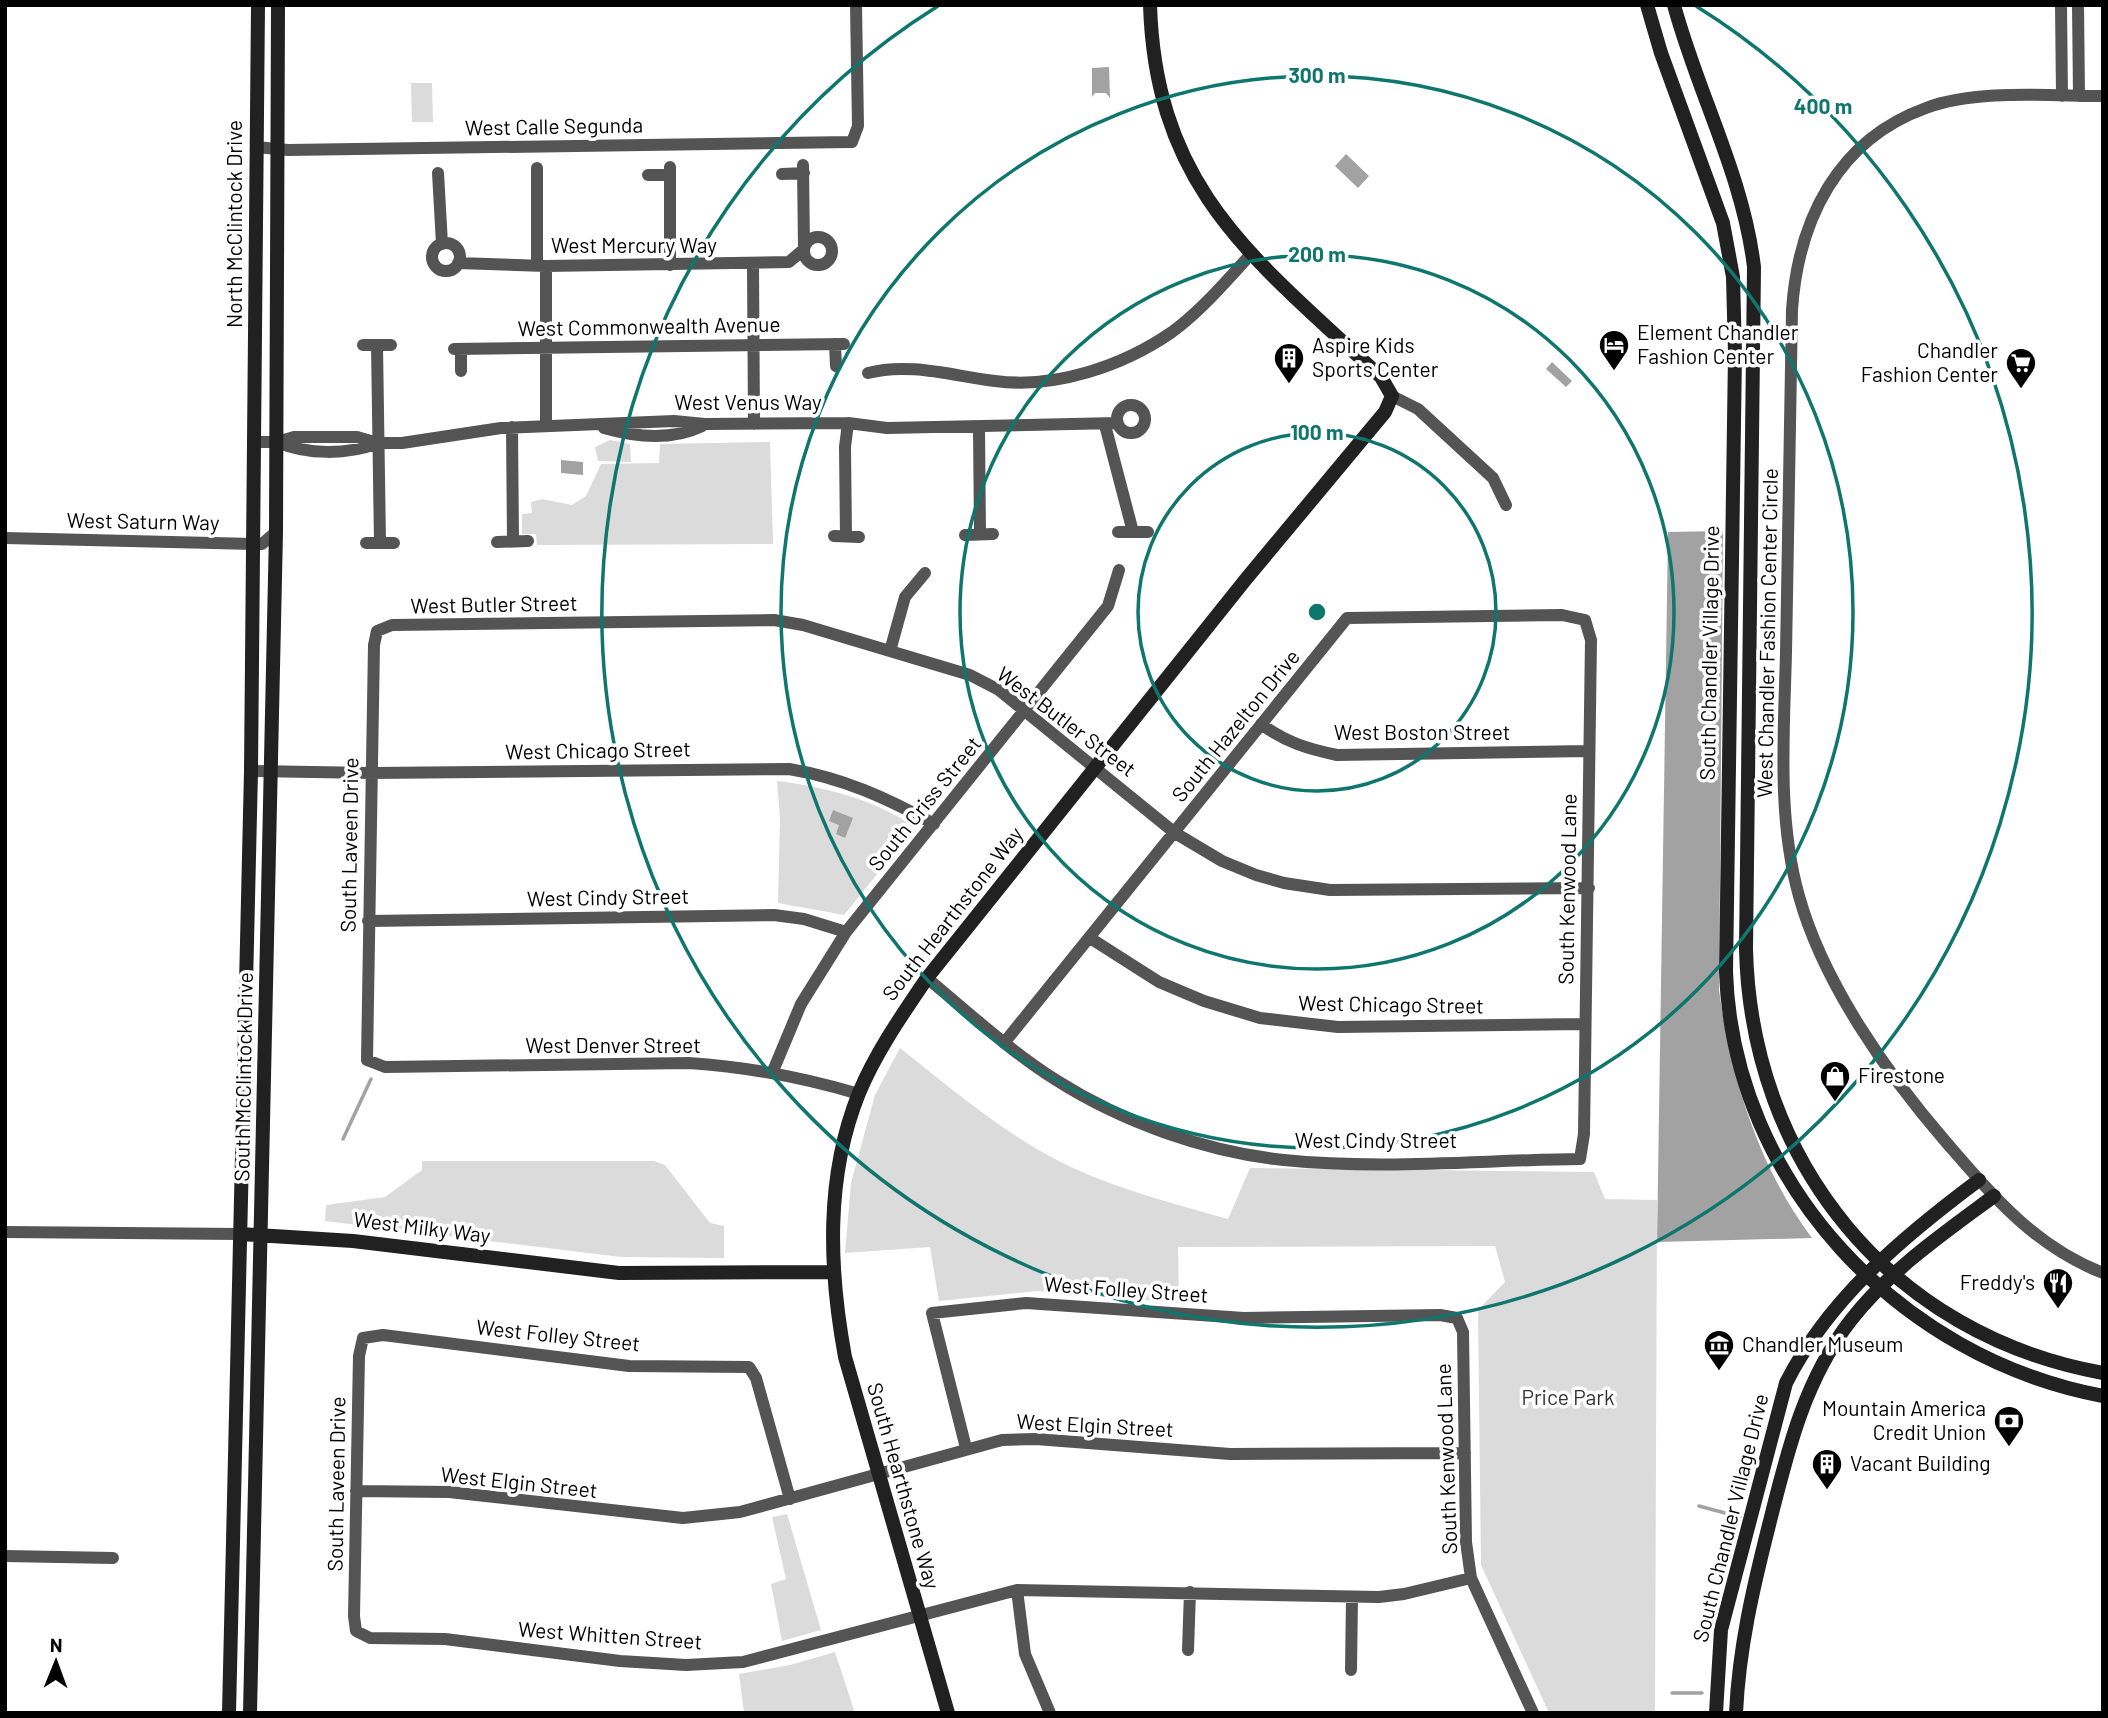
<svg xmlns="http://www.w3.org/2000/svg" width="2108" height="1718" font-family="Barlow,sans-serif">
<style>
.green{fill:#dbdbdb}
.water{fill:#a2a2a2}
.lines{fill:none;stroke-linecap:round;stroke-linejoin:round}
.stream{stroke:#a2a2a2;stroke-width:3.5}
.street{stroke:#545454;stroke-width:12}
.secondary{stroke:#212121;stroke-width:14}
.ring{fill:none;stroke:#0f766e;stroke-width:3.5}
.labels{text-anchor:middle;stroke-width:7;stroke-linejoin:round;paint-order:stroke}
.street-label{font-size:21px;fill:#000;stroke:#fff}
.poi-label{font-size:21px;fill:#000;stroke:#fff;text-anchor:start}
.park-label{font-size:21px;fill:#323232;stroke:#fff}
.centre{fill:#0f766e;stroke:#fff;stroke-width:3.5}
.ring-label{font-size:21px;text-anchor:middle;font-weight:bold;fill:#0f766e;stroke:#fff;stroke-width:7;stroke-linejoin:round;paint-order:stroke}
</style>
<rect width="100%" height="100%" fill="#fff"/>
<!-- green -->
<path class="green" d="M411 83H432L433 122H412Z
M610 440 630 444 631 462 598 461 595 447Z
M770 442 773 544 537 545 536 534H522V514L532 513 531 502 542 499 572 505 586 496 601 464 659 463 660 444Z
M777 781C821 786 873 799 910 824L913 830 844 915 778 903 780 819Z
M900 1048C954 1091 1008 1137 1071 1167 1120 1190 1175 1204 1228 1219L1250 1168 1594 1172 1605 1199 1657 1200 1655 1713H1549L1481 1565 1478 1310 1505 1282 1495 1246 1178 1247 1179 1303 1037 1291 939 1301 930 1247 845 1253 851 1183 875 1095Z
M422 1161H654L665 1165 710 1223 724 1226V1258L621 1257 325 1221 326 1205 385 1197 422 1170Z
M787 1514 821 1630 782 1641 771 1584 786 1579 772 1517Z
M835 1652 855 1713H744L739 1674 790 1665Z"/>
<!-- water -->
<path class="water" d="M1109 67 1110 98 1106 93H1095L1092 97V68Z
M1346 154 1369 176 1358 188 1335 166Z
M1552 362 1572 381 1566 387 1546 369Z
M561 460 583 462V475L561 473Z
M1723 531 1719 990C1731 1077 1758 1166 1812 1238L1657 1242 1668 532Z
M833 810 853 818 845 838 836 834 839 825 829 821Z"/>
<g class="lines">
<!-- stream -->
<path class="stream" d="M343 1139 371 1079
M1699 1506 1740 1517
M1672 1693H1702"/>
<!-- street -->
<path class="street" d="M2061 5 2062 96
M2078 5 2079 96
M2103 96C2050 96 1976 89 1926 108 1837 140 1798 221 1792 310 1791 424 1788 538 1786 653 1784 733 1777 818 1799 896 1823 983 1888 1075 1946 1142 1993 1196 2034 1246 2103 1273
M256 147 288 150 852 142 858 126 856 5
M670 167V265
M438 173 442 244
M782 174 804 173
M648 175H670
M804 251a14 14 0 1 1 28 0a14 14 0 1 1-28 0Z
M432 257a14 14 0 1 1 28 0a14 14 0 1 1-28 0Z
M458 263 546 266 789 262 804 249 803 165
M753 265 754 424
M537 266V168
M546 266V426
M835 344 836 366
M363 345H391
M377 345 380 543
M454 349 844 344
M461 371V349
M868 373C909 362 953 376 995 381 1055 389 1123 366 1172 332 1202 310 1227 280 1252 253
M1392 396 1418 409 1493 478 1506 505
M1117 419a14 14 0 1 1 28 0a14 14 0 1 1-28 0Z
M1105 425 1133 532
M512 427 513 541
M604 428C635 437 671 441 702 426
M979 428 980 534
M256 442H277L294 437H357L378 443H402L501 428 674 421 705 424 848 423 887 428 1117 423
M277 442C307 455 348 455 378 443
M1118 532H1148
M965 535 993 534
M834 536 859 537
M846 536 845 447 848 423
M5 538 254 544H262L276 532
M497 542 528 541
M366 543H394
M890 651 905 597 925 573
M1261 724C1285 742 1308 749 1337 755L1589 751
M251 771 371 773 789 769C843 778 887 798 934 824
M368 921 774 915 804 919 846 932
M1090 938 1159 982 1204 1001 1260 1018 1338 1027 1585 1024
M927 978C969 1013 1010 1051 1056 1080 1122 1122 1206 1152 1284 1160 1382 1170 1482 1160 1580 1159L1584 1134 1591 640 1585 620 1562 615 1347 618 1004 1043
M773 1071 801 1004 846 932 1108 606 1119 570
M859 1094C802 1077 748 1067 689 1063L385 1067 367 1060 374 645 377 631 392 625 774 620 803 625 970 675 999 690 1175 833 1222 861 1256 875 1284 883 1330 890 1589 888
M5 1232 240 1234
M966 1448 932 1313 1026 1303 1244 1318 1440 1315 1457 1318 1463 1332 1466 1542 1471 1578 1533 1713
M356 1491 449 1492 683 1518 740 1512 1002 1440 1036 1439 1230 1454 1465 1453
M790 1499 756 1378 749 1367 629 1366 383 1335 363 1338 359 1356 354 1616 356 1631 370 1638 445 1639 620 1661 686 1665 743 1662 1017 1590 1379 1597 1404 1594 1471 1578
M5 1556 113 1558
M1017 1590 1025 1654 1050 1713
M1188 1650 1190 1592
M1351 1670 1352 1597"/>
<!-- secondary -->
<path class="secondary" d="M1647 5 1661 53 1723 223 1733 277 1735 354 1726 972C1733 1182 1899 1358 2103 1396
M1674 5C1698 94 1743 175 1754 267L1746 949C1751 1162 1891 1335 2103 1373
M240 1234 353 1241 619 1273 833 1272
M229 1713 251 771 258 5
M250 1713 276 532 278 5
M948 1713 845 1357C829 1270 825 1177 859 1093 876 1052 902 1015 927 978L1246 579 1385 412 1392 396 1381 377C1256 260 1156 191 1150 5
M1716 1713 1721 1630 1786 1383C1829 1298 1904 1236 1979 1180
M1736 1713C1739 1648 1753 1588 1769 1525 1787 1453 1804 1380 1851 1320 1890 1270 1944 1233 1994 1196"/>
</g>
<!-- distance rings -->
<g class="ring">
<circle cx="1317" cy="612" r="179"/>
<circle cx="1317" cy="612" r="357"/>
<circle cx="1317" cy="612" r="536"/>
<path d="M1696 6A715 715 0 1 1 938 6"/>
</g>
<!-- icons -->
<defs>
<g id="hotel-pin" transform="scale(1.575)"><path d="M0 17L-7.5 6A9.5 9.5 0 1 1 7.5 6Z" fill="#000" stroke="#fff"/><path d="M-6-4.5h1.5V1H6V5H4.5V3h-9V5H-6ZM-4 0a1.8 1.8 0 1 1 3.6 0ZM.5 0V-2.5h3Q6-2.5 6 0Z" fill="#fff"/></g>
<g id="building-pin" transform="scale(1.575)"><path d="M0 17L-7.5 6A9.5 9.5 0 1 1 7.5 6Z" fill="#000" stroke="#fff"/><path d="M-4-6H4V6H1V3H-1V6H-4ZM-2.5-4.3h1.7v1.8h-1.7ZM.8-4.3h1.7v1.8H.8ZM-2.5-1h1.7V.8h-1.7ZM.8-1h1.7V.8H.8Z" fill="#fff"/></g>
<g id="supermarket-pin" transform="scale(1.575)"><path d="M0 17L-7.5 6A9.5 9.5 0 1 1 7.5 6Z" fill="#000" stroke="#fff"/><path d="M-6-5.5h2.5l.6 2H6L4.5 2H-2.5L-4.4-4H-6ZM-1.5 3.2a1.3 1.3 0 1 0 .1 0ZM3 3.2a1.3 1.3 0 1 0 .1 0Z" fill="#fff"/></g>
<g id="shop-pin" transform="scale(1.575)"><path d="M0 17L-7.5 6A9.5 9.5 0 1 1 7.5 6Z" fill="#000" stroke="#fff"/><path d="M-5-2.5h2.3a2.7 3.5 0 0 1 5.4 0H5L5.5 6h-11ZM-1.5-2.5h3a1.5 2.3 0 0 0-3 0Z" fill="#fff"/></g>
<g id="restaurant-pin" transform="scale(1.575)"><path d="M0 17L-7.5 6A9.5 9.5 0 1 1 7.5 6Z" fill="#000" stroke="#fff"/><path d="M-5-6h1v4h1v-4h1v4h1v-4h1v5L-1.5 .5V6h-2V.5L-5-1ZM5-6V6H3V1.5H1.5Q1.5-4 5-6Z" fill="#fff"/></g>
<g id="museum-pin" transform="scale(1.575)"><path d="M0 17L-7.5 6A9.5 9.5 0 1 1 7.5 6Z" fill="#000" stroke="#fff"/><path d="M0-6L6-3V-2H-6V-3ZM-5-1h2V3h-2ZM-1-1h2V3h-2ZM3-1h2V3H3ZM-6 4H6V6H-6Z" fill="#fff"/></g>
<g id="bank-pin" transform="scale(1.575)"><path d="M0 17L-7.5 6A9.5 9.5 0 1 1 7.5 6Z" fill="#000" stroke="#fff"/><path d="M-6-4H6V4H-6ZM0-2.3a2.3 2.3 0 1 0 0 4.6a2.3 2.3 0 1 0 0-4.6Z" fill="#fff"/></g>
</defs>
<g fill-rule="evenodd">
<use href="#hotel-pin" x="1614" y="345"/>
<use href="#building-pin" x="1289" y="358"/>
<use href="#supermarket-pin" x="2021" y="363"/>
<use href="#shop-pin" x="1835" y="1076"/>
<use href="#restaurant-pin" x="2058" y="1283"/>
<use href="#museum-pin" x="1719" y="1345"/>
<use href="#bank-pin" x="2009" y="1421"/>
<use href="#building-pin" x="1827" y="1464"/>
</g>
<g class="labels">
<!-- street labels -->
<g class="street-label">
<text transform="translate(554 127) rotate(-1)" y="7">West Calle Segunda</text>
<text transform="translate(235 224) rotate(-90)" y="7">North McClintock Drive</text>
<text x="634" y="253">West Mercury Way</text>
<text transform="translate(649 327) rotate(-1)" y="7">West Commonwealth Avenue</text>
<text x="748" y="410">West Venus Way</text>
<text transform="translate(143 522) rotate(1)" y="7">West Saturn Way</text>
<text transform="translate(494 605) rotate(-1)" y="7">West Butler Street</text>
<text transform="translate(1768 633) rotate(-89)" y="7">West Chandler Fashion Center Circle</text>
<text transform="translate(1710 653) rotate(-89)" y="7">South Chandler Village Drive</text>
<text transform="translate(1066 722) rotate(37)" y="7">West Butler Street</text>
<text transform="translate(1236 726) rotate(-51)" y="7">South Hazelton Drive</text>
<text x="1422" y="740">West Boston Street</text>
<text transform="translate(598 751) rotate(-1)" y="7">West Chicago Street</text>
<text transform="translate(925 804) rotate(-51)" y="7">South Criss Street</text>
<text transform="translate(350 845) rotate(-89)" y="7">South Laveen Drive</text>
<text transform="translate(1568 889) rotate(-89)" y="7">South Kenwood Lane</text>
<text transform="translate(608 898) rotate(-1)" y="7">West Cindy Street</text>
<text transform="translate(953 914) rotate(-52)" y="7">South Hearthstone Way</text>
<text transform="translate(1391 1005) rotate(1)" y="7">West Chicago Street</text>
<text x="613" y="1053">West Denver Street</text>
<text transform="translate(244 1077) rotate(-89)" y="7">South McClintock Drive</text>
<text x="1376" y="1148">West Cindy Street</text>
<text transform="translate(422 1228) rotate(7)" y="7">West Milky Way</text>
<text transform="translate(1126 1290) rotate(4)" y="7">West Folley Street</text>
<text transform="translate(558 1336) rotate(6)" y="7">West Folley Street</text>
<text transform="translate(1095 1426) rotate(3)" y="7">West Elgin Street</text>
<text transform="translate(1447 1459) rotate(-92)" y="7">South Kenwood Lane</text>
<text transform="translate(519 1483) rotate(6)" y="7">West Elgin Street</text>
<text transform="translate(337 1484) rotate(-89)" y="7">South Laveen Drive</text>
<text transform="translate(903 1486) rotate(74)" y="7">South Hearthstone Way</text>
<text transform="translate(1731 1518) rotate(-76)" y="7">South Chandler Village Drive</text>
<text transform="translate(610 1636) rotate(4)" y="7">West Whitten Street</text>
</g>
<!-- poi labels -->
<g class="poi-label">
<text x="1637" y="340">Element Chandler<tspan x="1637" dy="24">Fashion Center</tspan></text>
<text x="1312" y="353">Aspire Kids<tspan x="1312" dy="24">Sports Center</tspan></text>
<text x="1998" y="358" text-anchor="end">Chandler<tspan x="1998" dy="24">Fashion Center</tspan></text>
<text x="1858" y="1083">Firestone</text>
<text x="2035" y="1290" text-anchor="end">Freddy's</text>
<text x="1742" y="1352">Chandler Museum</text>
<text x="1986" y="1416" text-anchor="end">Mountain America<tspan x="1986" dy="24">Credit Union</tspan></text>
<text x="1850" y="1471">Vacant Building</text>
</g>
<!-- park labels -->
<g class="park-label">
<text x="1568" y="1405">Price Park</text>
</g>
</g>
<circle cx="1317" cy="612" r="10" class="centre"/>
<g class="ring-label">
<text x="1317" y="83">300 m</text>
<text x="1823" y="114">400 m</text>
<text x="1317" y="262">200 m</text>
<text x="1317" y="440">100 m</text>
</g>
<!-- border -->
<rect width="2108" height="1718" fill="none" stroke="#000000" stroke-width="14"/>
<!-- north arrow -->
<g transform="translate(56 1662) rotate(1)" stroke="#ffffff" stroke-width="5" paint-order="stroke">
<path d="M0-5L12 26L0 18L-12 26Z" fill="#000000"/>
<text y="-10" font-size="19" font-weight="bold" text-anchor="middle" fill="#000000">N</text>
</g>
</svg>
